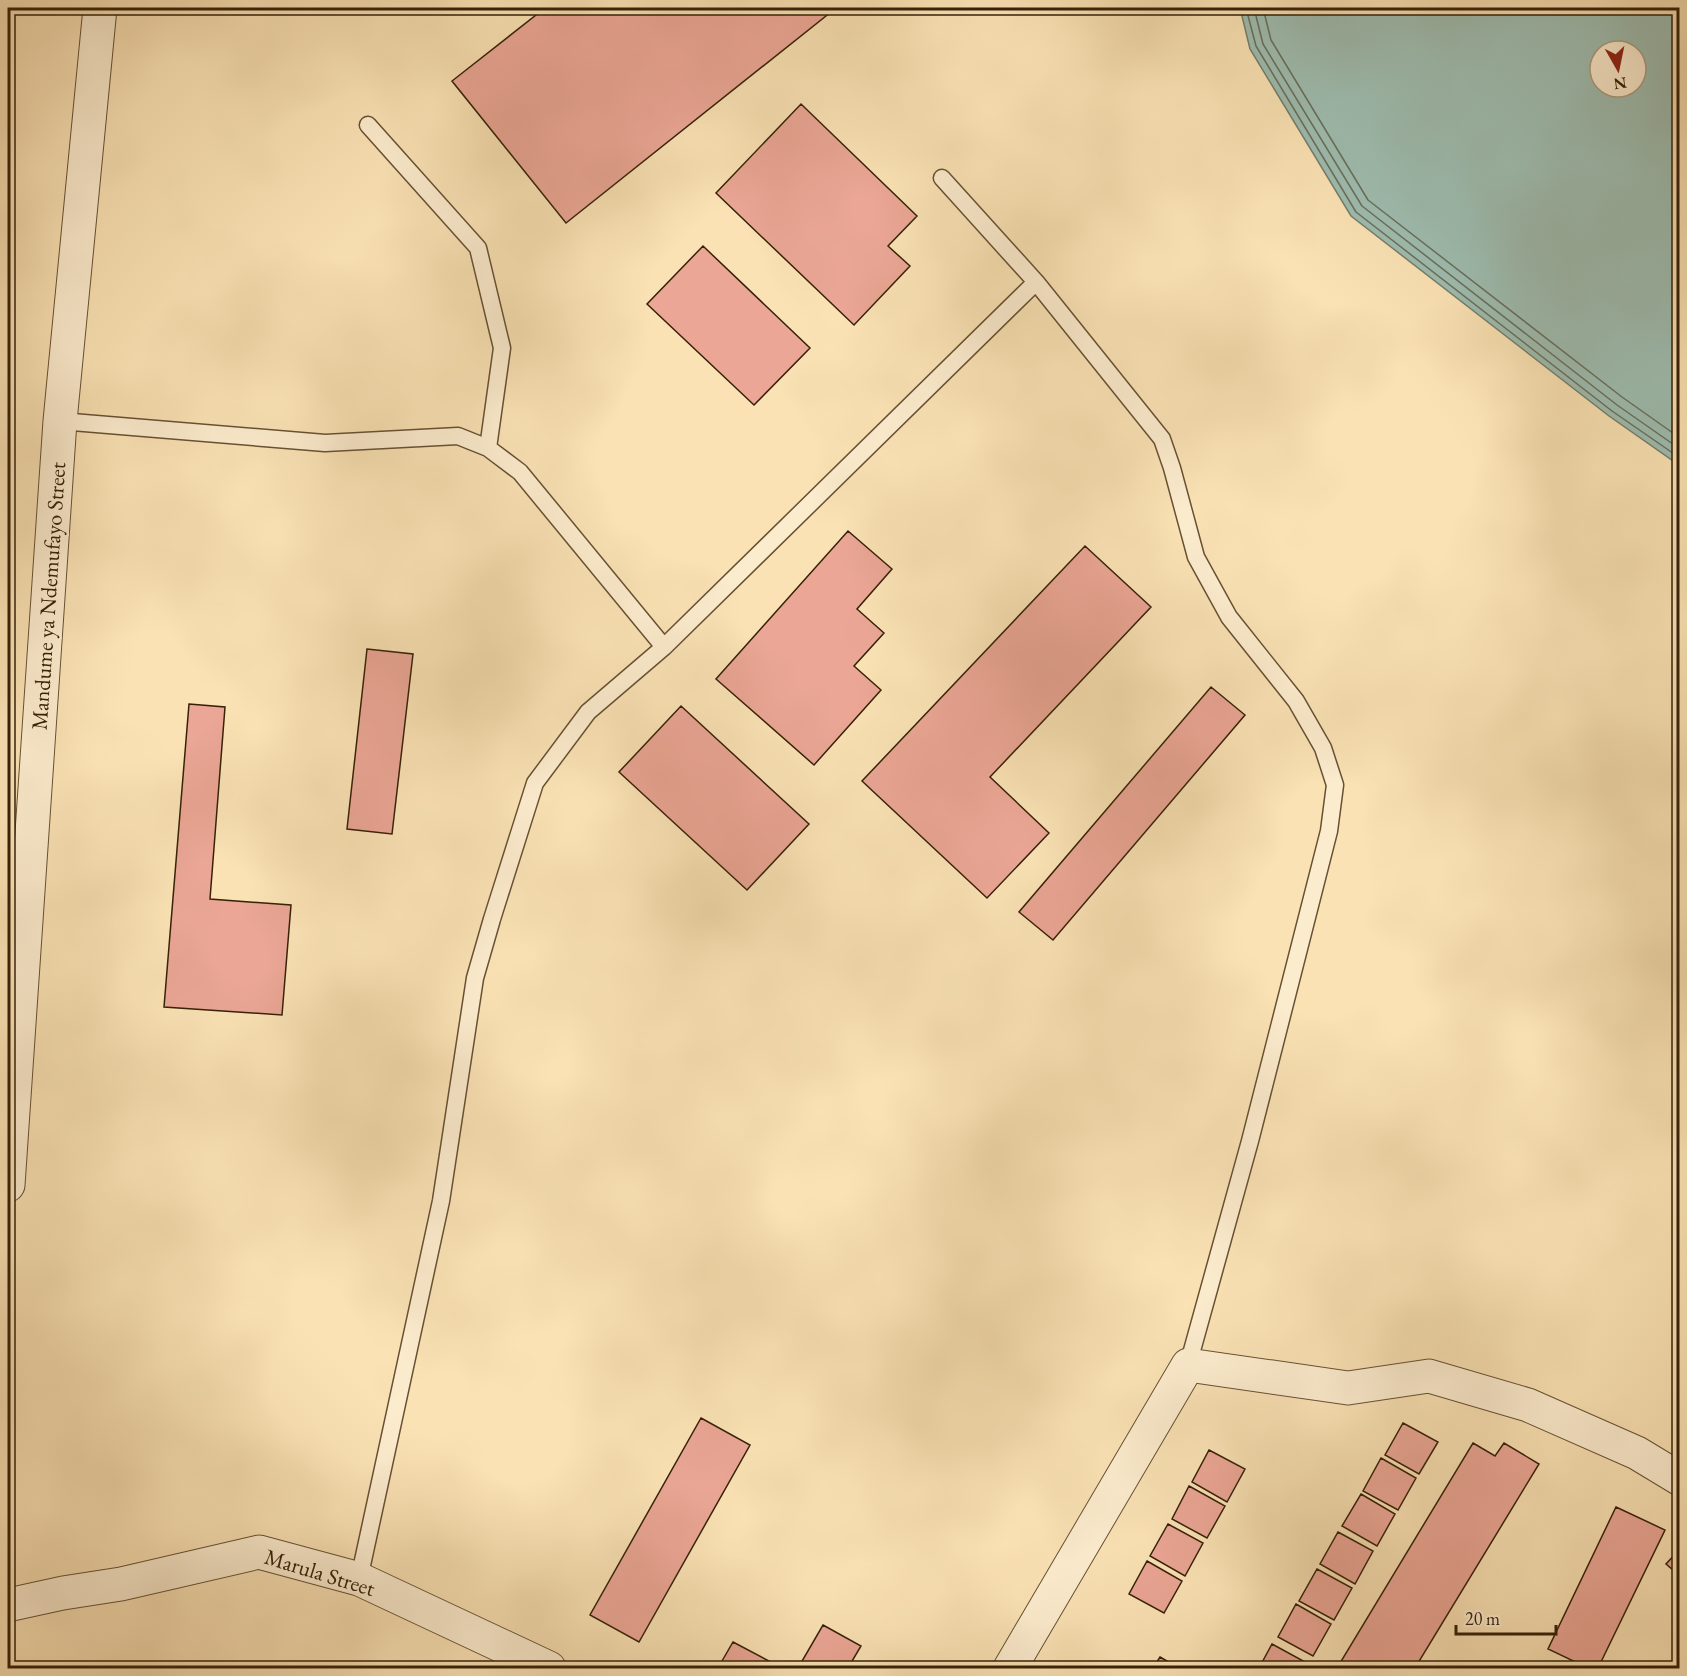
<svg xmlns="http://www.w3.org/2000/svg" width="1687" height="1676" font-family="'EB Garamond',serif">
<style>
.water{fill:#9ebdb0;stroke:#747f6d;stroke-width:1.5;fill-rule:evenodd}
.lines{fill:none;stroke-linecap:round;stroke-linejoin:round}
.shore{stroke:#6a6f5c;stroke-width:1.5}
.building{fill:#eba695;stroke:#362108;stroke-width:1.5}
.lane-casing{stroke:#675133;stroke-width:19}
.street-casing{stroke:#675133;stroke-width:35}
.lane{stroke:#fcecce;stroke-width:16}
.street{stroke:#fcecce;stroke-width:33}
.labels{text-anchor:middle;stroke-width:5;stroke-linejoin:round;paint-order:stroke}
.street-label{font-size:22px;fill:#362108;stroke:#fcecce}
</style>
<rect width="100%" height="100%" fill="#fae2b4"/>
<filter id="stains"><feTurbulence type="fractalNoise" baseFrequency=".00333" numOctaves="4"/><feColorMatrix values="0 0 0 0 .2 0 0 0 0 .09 0 0 0 0 .02 0 0 0 .5 -.17"/></filter>
<radialGradient id="worn" r=".72"><stop offset=".6" stop-color="#630" stop-opacity="0"/><stop offset="1" stop-color="#630" stop-opacity=".3"/></radialGradient>
<!-- water -->
<path class="water" d="M1240 8H1679V465L1609 416 1351 216 1250 49ZM1600 51H1636V87H1600Z"/>
<g class="lines">
<!-- shore -->
<path class="shore" d="M1246 8 1256 46 1356 212 1612 411 1680 458
M1254 8 1263 44 1362 206 1617 405 1680 449
M1263 8 1271 40 1368 200 1622 397 1680 438"/>
</g>
<!-- building -->
<path class="building" d="M545 8H836L566 223 452 81Z
M801 104 917 216 888 246 910 266 854 325 716 193Z
M703 246 810 348 754 405 647 304Z
M848 531 892 569 857 609 884 633 854 666 881 690 814 765 716 679Z
M1085 546 1151 607 990 777 1049 833 987 898 862 781Z
M367 649 413 654 392 834 347 829Z
M1211 687 1245 715 1053 940 1019 912Z
M189 704 225 707 210 899 291 905 282 1015 164 1007Z
M681 706 809 824 747 890 619 772Z
M701 1418 750 1445 639 1642 590 1615Z
M1403 1423 1438 1442 1419 1474 1385 1455Z
M1473 1443 1495 1456 1504 1443 1539 1464 1415 1668H1337Z
M1209 1450 1245 1469 1227 1502 1192 1482Z
M1381 1458 1416 1478 1398 1510 1363 1491Z
M1189 1486 1225 1506 1207 1538 1172 1519Z
M1361 1494 1395 1514 1377 1546 1342 1526Z
M1616 1507 1665 1530 1598 1668H1588L1548 1649Z
M1168 1524 1203 1543 1185 1576 1150 1556Z
M1338 1532 1373 1551 1355 1584 1320 1564Z
M1680 1549V1576L1666 1564Z
M1147 1561 1182 1581 1164 1613 1129 1594Z
M1317 1569 1352 1588 1334 1620 1299 1601Z
M1296 1604 1331 1624 1313 1656 1278 1637Z
M823 1625 861 1646 848 1668H798Z
M733 1642 782 1668H718Z
M1272 1644 1307 1663 1304 1668H1259Z
M1160 1657 1179 1668H1153Z"/>
<g class="lines">
<!-- lane casing -->
<g class="lane-casing">
<path id="lane" d="M368 125 478 248 502 348 488 448
M942 178 1036 282 1162 439 1172 468 1196 557 1229 617 1296 701 1323 748 1335 785 1329 831 1250 1141 1188 1365
M60 421 325 443 458 436 488 448 520 472 664 647
M359 1579 441 1201 475 978 492 919 535 783 588 712 664 647 1036 282"/>
</g>
<!-- street casing -->
<g class="street-casing">
<path id="street" d="M8 1185 60 421 100 8
M8 1605 63 1593 121 1584 259 1552 359 1579 549 1668
M1010 1668 1188 1365 1348 1388 1429 1376 1528 1405 1637 1453 1680 1479"/>
</g>
<!-- lane -->
<use href="#lane" class="lane"/>
<!-- street -->
<use href="#street" class="street"/>
</g>
<g class="labels">
<!-- street labels -->
<g class="street-label">
<text transform="translate(48 596) rotate(-86)" y="8">Mandume ya Ndemufayo Street</text>
<text transform="translate(320 1572) rotate(17)" y="8">Marula Street</text>
</g>
</g>
<!-- margin -->
<rect width="1687" height="1676" fill="none" stroke="#fae2b4" stroke-width="30"/>
<rect x="9" y="9" width="1669" height="1658" fill="none" stroke="#362108" stroke-width="3"/>
<rect x="15" y="15" width="1657" height="1646" fill="none" stroke="#362108" stroke-width="1.5"/>
<!-- north arrow -->
<g transform="translate(1618 69) rotate(171)"><circle r="28" fill="#fcecce" stroke="#ad9b7f" stroke-width="1.5"/>
<path d="M0-4.5L10 22L0 15L-10 22Z" fill="#8f2418"/>
<text y="-9" font-size="16" font-weight="bold" text-anchor="middle" fill="#362108">N</text>
</g>
<!-- scale -->
<path d="M1456 1625v9h100v-9" fill="none" stroke="#362108" stroke-width="3"/>
<text x="1465" y="1625" font-size="18" fill="#362108" stroke="#fcecce" stroke-width="4.5" paint-order="stroke">20 m</text>
<rect width="100%" height="100%" filter="url(#stains)"/>
<rect width="100%" height="100%" fill="url(#worn)"/>
</svg>
